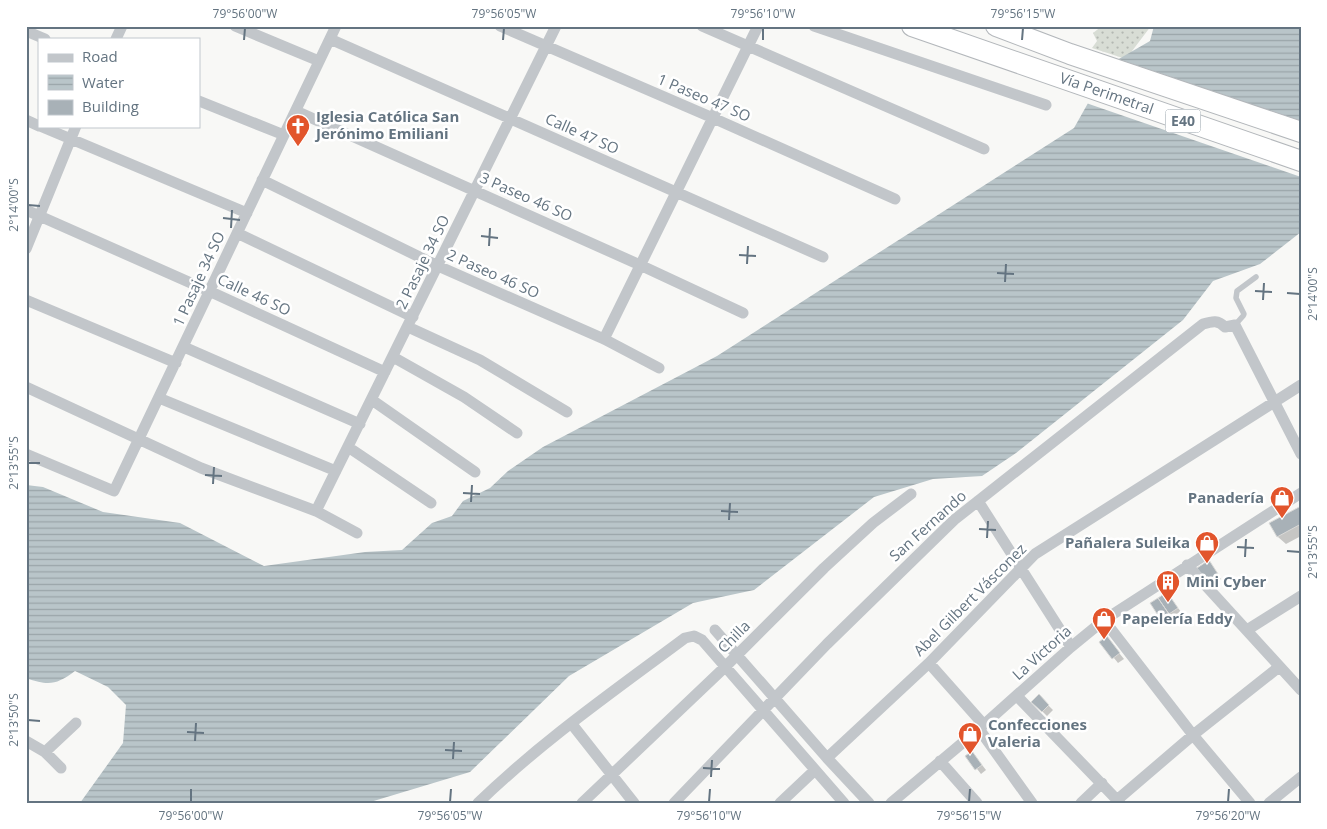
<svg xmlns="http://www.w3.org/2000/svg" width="1327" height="829" font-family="'Open Sans',sans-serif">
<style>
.park{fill:url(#park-dots)}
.water{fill:url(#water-rules)}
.pier{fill:#f8f8f6}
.shadow{fill:#0003}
.building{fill:#a8b1b7;stroke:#dadad8}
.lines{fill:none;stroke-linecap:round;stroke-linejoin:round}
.highway-casing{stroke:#b3b7bb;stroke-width:22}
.lane{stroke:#c2c6ca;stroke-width:5.5}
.street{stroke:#c2c6ca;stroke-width:11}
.highway{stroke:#fff;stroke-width:20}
.ticks{fill:none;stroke:#647481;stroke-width:2}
.labels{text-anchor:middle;stroke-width:5;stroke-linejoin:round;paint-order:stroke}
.shield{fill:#fff;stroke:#929ea7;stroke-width:1}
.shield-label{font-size:14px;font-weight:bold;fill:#647481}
.street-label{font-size:15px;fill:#647481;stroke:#fff}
.poi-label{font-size:15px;font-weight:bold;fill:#647481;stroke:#fff;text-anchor:start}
.neatline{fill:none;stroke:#647481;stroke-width:2}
.ticks-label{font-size:12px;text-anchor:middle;fill:#647481}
</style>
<defs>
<pattern id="park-dots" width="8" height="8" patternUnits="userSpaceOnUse" patternTransform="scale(1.25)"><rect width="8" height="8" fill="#d8ddd5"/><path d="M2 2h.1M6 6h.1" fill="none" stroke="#b3b8b2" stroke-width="1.8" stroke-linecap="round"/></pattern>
<pattern id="water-rules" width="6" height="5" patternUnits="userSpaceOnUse" patternTransform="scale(1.25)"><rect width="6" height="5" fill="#b9c5c9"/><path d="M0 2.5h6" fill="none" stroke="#9aa5a9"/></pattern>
</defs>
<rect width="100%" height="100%" fill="#f8f8f6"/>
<!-- park -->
<path class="park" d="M1102 26H1124L1129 28 1130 26H1151L1126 59 1092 48 1097 41 1093 33Z"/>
<!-- water -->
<path class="water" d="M1154 26H1301V232L1260 264 1213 281 1183 320 1016 453 982 476 933 479 874 497 754 590 693 603 569 676 470 772 367 803H80L123 743 126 705 108 687 75 671C56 685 49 686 26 678V485L43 487 103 512 180 523 264 566 365 552 402 550 432 523 452 516 463 501 490 488 508 471 543 447 717 356 1074 128 1110 64 1150 41Z"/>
<!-- pier -->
<path class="pier" d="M1115 58 1301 121V177L1086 103 1108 62Z"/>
<!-- shadow -->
<path class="shadow" d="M1301 507V536L1286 544 1278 537 1271 524Z
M1213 567 1221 579 1212 586 1207 581Z
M1166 593 1182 613 1167 624 1162 619Z
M1101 642 1111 643 1124 659 1118 663Z
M1039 696 1053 710 1047 716 1033 702Z
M972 752 986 770 981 774 967 756Z"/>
<!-- building -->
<path class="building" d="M1301 506V524L1277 537 1269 523Z
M1209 560 1218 574 1206 582 1197 568Z
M1167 592 1178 608 1169 614 1158 598Z
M1158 598 1169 614 1161 620 1150 603Z
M1107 636 1120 653 1112 659 1099 642Z
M1039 694 1049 705 1042 712 1031 702Z
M972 751 982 765 975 770 965 756Z"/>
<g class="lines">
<!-- highway casing -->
<g class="highway-casing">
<g id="highway">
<path id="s1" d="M912 26 1301 161"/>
<path d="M996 26 1070 54 1301 132"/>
</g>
</g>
<!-- lane -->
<path class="lane" d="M1235 325 1243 316 1244 314 1236 298 1237 291 1256 277"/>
<!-- street -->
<path class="street" d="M235 26 319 61
M500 26 713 118 895 199
M702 26 984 149
M814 26 1046 105
M26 31 45 39
M116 39 122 26
M330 39 823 257
M199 101 284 135
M296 111 640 265 743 313
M26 120 39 126
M40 126 247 213
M262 180 438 266 604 339 659 368
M26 210 209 291 385 372
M237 233 413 317
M26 249 76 126
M26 300 176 363
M408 327 480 360 567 412
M604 339 758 26
M184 347 360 424
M393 357 464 397 517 433
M26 387 201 468 316 511 357 533
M159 398 336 471
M372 400 475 472
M348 447 431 503
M26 454 114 491 336 26
M978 501 1071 647
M316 511 556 26
M1187 565 1301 690
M1104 620 1193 735 1250 803
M715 630 827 758 869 803
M1247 630 1301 596
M929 663 984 725
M1017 696 1120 803
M571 723 634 803
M979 729 1032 803
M26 741 45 752 61 768
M45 752 76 723
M827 758 929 663 1035 554 1301 385
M940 761 977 803
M1117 800 1193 735 1279 667
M478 803C542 741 614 691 685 638L694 636 702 640 844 803
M582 803 725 667 824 568 873 523 911 494
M674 803 827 644 954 520 1203 324C1213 321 1218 320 1225 327L1235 325 1301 454
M780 803 815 770
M891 803 979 729 1071 647 1104 620 1301 493
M1081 803 1102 783
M1269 803 1301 777"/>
<!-- highway -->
<use href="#highway" class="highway"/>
</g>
<!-- ticks -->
<path class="ticks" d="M244 40 245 28M503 40 504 28M763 40V28M1022 40 1023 28M28 205 40 206M223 218 240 220M231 228 232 210M481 236 498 238M489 246 490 228M739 255 756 256M747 264 748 246M997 273 1014 274M1005 282 1006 264M1255 291 1272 292M1287 293 1300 294M1263 300 1264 283M28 463H40M205 475 222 476M213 484 214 467M463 493 480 494M471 502 472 485M721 511 738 512M729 520 730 503M979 529 996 530M987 538 988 521M1237 547 1254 548M1287 551 1300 552M1245 557 1246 539M28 720 40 721M187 732 204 733M195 741 196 723M445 750 462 751M453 759 454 742M703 768 720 769M711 777 712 760M191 802V789M450 802 451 789M709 802 710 789M969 802 970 789M1228 802 1229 789"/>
<!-- icons -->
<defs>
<g id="church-pin" transform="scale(1.25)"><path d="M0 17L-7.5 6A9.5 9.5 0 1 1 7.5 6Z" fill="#e2552c" stroke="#fff"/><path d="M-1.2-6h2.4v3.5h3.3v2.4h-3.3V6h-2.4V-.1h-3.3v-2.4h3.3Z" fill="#fff"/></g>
<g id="shop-pin" transform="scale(1.25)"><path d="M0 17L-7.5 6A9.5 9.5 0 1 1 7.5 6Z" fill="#e2552c" stroke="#fff"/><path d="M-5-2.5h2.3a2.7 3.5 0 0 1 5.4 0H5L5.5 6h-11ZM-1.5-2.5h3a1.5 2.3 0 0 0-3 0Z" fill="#fff"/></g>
<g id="building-pin" transform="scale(1.25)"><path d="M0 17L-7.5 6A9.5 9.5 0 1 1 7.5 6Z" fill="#e2552c" stroke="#fff"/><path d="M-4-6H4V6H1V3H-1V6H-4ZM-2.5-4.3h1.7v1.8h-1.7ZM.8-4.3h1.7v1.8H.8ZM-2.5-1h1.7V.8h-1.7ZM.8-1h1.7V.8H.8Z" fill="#fff"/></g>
</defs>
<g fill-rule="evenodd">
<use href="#church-pin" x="298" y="126"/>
<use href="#shop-pin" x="1282" y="498"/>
<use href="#shop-pin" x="1207" y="543"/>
<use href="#building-pin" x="1168" y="582"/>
<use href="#shop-pin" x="1104" y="619"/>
<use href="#shop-pin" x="970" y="734"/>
</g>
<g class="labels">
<!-- shield labels -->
<rect class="shield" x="1165.5" y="109.5" width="35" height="23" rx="4"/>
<g class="shield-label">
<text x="1183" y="126">E40</text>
</g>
<!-- street labels -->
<g class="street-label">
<text dy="5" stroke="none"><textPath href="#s1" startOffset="206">Vía Perimetral</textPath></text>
<text transform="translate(704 98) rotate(23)" y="5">1 Paseo 47 SO</text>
<text transform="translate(582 134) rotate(24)" y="5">Calle 47 SO</text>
<text transform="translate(526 197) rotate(24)" y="5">3 Paseo 46 SO</text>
<text transform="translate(423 262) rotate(-64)" y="5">2 Pasaje 34 SO</text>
<text transform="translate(493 274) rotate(24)" y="5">2 Paseo 46 SO</text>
<text transform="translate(199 279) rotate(-65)" y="5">1 Pasaje 34 SO</text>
<text transform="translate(254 295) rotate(25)" y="5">Calle 46 SO</text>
<text transform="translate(928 526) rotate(-42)" y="5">San Fernando</text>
<text transform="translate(970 600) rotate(-45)" y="5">Abel Gilbert Vásconez</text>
<text transform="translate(734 637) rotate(-45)" y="5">Chilla</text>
<text transform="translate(1042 653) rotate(-42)" y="5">La Victoria</text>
</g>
<!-- poi labels -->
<g class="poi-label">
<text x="316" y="122">Iglesia Católica San<tspan x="316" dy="17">Jerónimo Emiliani</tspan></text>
<text x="1264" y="503" text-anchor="end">Panadería</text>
<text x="1190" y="548" text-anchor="end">Pañalera Suleika</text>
<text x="1186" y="587">Mini Cyber</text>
<text x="1122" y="624">Papelería Eddy</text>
<text x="988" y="730">Confecciones<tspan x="988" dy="17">Valeria</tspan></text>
</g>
</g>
<!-- border -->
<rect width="1327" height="829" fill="none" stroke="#ffffff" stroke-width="55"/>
<!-- legend -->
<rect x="38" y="38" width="162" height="90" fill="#ffffff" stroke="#c1c7cd"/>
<rect x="48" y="54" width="25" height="8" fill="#c2c6ca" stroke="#c1c7cd"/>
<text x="82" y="62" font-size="15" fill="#647481">Road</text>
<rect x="48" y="75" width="25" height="15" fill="url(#water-rules)" stroke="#c1c7cd"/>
<text x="82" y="88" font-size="15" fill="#647481">Water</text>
<rect x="48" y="100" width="25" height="15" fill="#a8b1b7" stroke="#c1c7cd"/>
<text x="82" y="112" font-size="15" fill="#647481">Building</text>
<rect x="28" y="28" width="1272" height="774" class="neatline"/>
<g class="ticks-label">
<text x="245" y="18">79°56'00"W</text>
<text x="504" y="18">79°56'05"W</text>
<text x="763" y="18">79°56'10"W</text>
<text x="1023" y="18">79°56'15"W</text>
<text transform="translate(14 205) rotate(-90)" y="4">2°14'00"S</text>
<text transform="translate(1313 294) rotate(-90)" y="4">2°14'00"S</text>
<text transform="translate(14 463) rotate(-90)" y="4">2°13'55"S</text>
<text transform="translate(1313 552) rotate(-90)" y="4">2°13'55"S</text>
<text transform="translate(14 720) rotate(-90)" y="4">2°13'50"S</text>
<text x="191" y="820">79°56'00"W</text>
<text x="450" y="820">79°56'05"W</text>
<text x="709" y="820">79°56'10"W</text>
<text x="969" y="820">79°56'15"W</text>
<text x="1228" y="820">79°56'20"W</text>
</g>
</svg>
